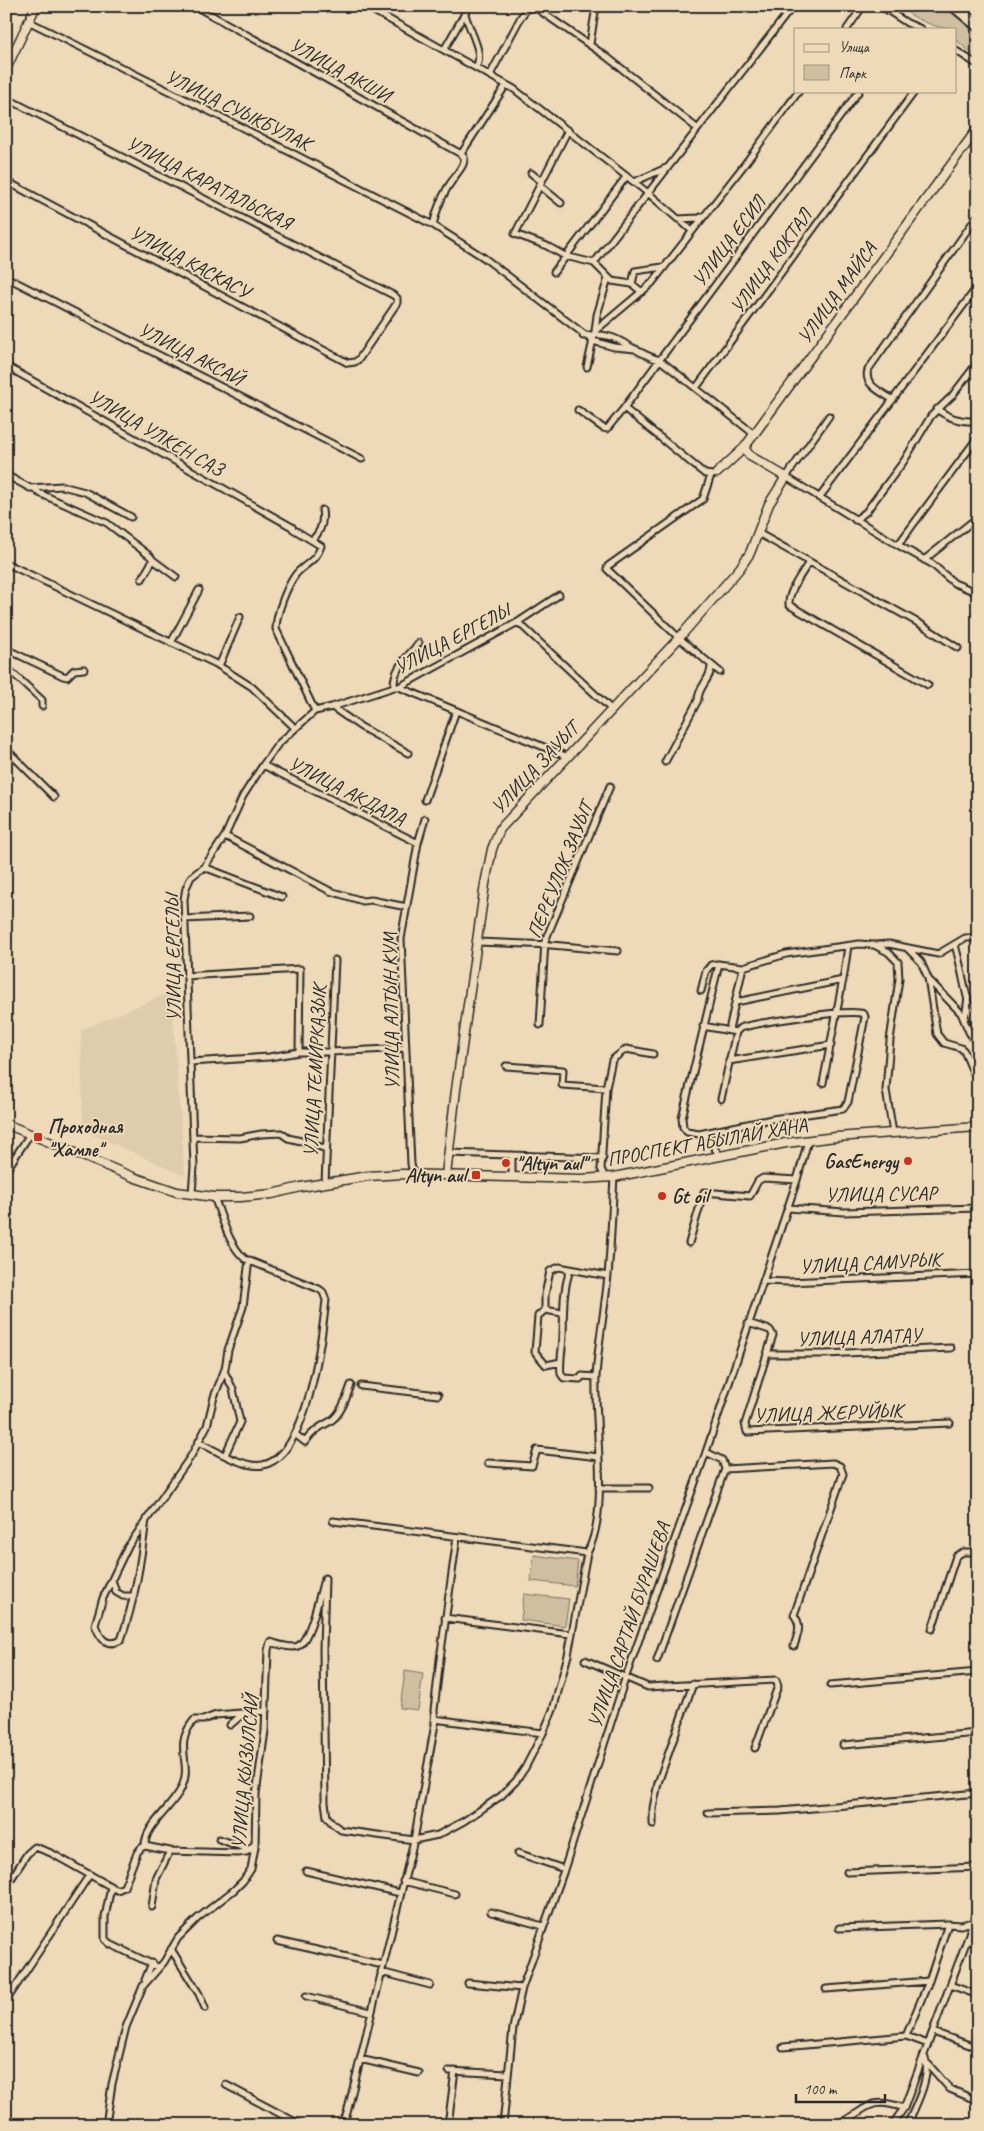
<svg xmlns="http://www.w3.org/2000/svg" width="984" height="2131" viewBox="0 0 984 2131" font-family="Caveat,sans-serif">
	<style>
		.built { fill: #dfccad }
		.green { fill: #cfbea0; stroke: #7d7466 }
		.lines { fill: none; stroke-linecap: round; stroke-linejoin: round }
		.street-casing { stroke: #2b2b2b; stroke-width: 9 }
		.secondary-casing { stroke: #2b2b2b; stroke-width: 11 }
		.highway-casing { stroke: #2b2b2b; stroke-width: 14 }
		.street { stroke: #eedab8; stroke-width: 5 }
		.secondary { stroke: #eedab8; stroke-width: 8 }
		.highway { stroke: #eedab8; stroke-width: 10 }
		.poi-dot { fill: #c8321e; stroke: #eedab8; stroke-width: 2 }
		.labels { text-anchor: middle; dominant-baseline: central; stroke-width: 4; stroke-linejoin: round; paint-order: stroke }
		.street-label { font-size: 20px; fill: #2b2b2b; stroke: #eedab8 }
		.poi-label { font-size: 20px; font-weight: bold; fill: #2b2b2b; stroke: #eedab8; text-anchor: start }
	</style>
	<rect width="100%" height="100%" fill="#eedab8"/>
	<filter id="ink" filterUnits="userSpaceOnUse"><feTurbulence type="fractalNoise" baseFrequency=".02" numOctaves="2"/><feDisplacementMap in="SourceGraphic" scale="10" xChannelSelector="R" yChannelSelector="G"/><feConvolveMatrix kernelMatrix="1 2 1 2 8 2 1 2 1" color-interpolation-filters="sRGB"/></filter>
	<g filter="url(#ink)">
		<!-- built -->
		<path class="built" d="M171,992l14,184 -102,-46 -2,-100z"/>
		<!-- green -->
		<path class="green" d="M897,6h51l30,27v26l-23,-20v-10c-21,0 -41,-11 -58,-23z
			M534,1555l44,6 -3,25 -44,-5z
			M524,1594l45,5 -4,27 -44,-6z
			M405,1671l18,3 -5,36 -18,-2z"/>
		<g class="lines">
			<defs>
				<path id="street" d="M195,6l266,148 3,3c1,9 -6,14 -10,21 -11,14 -17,30 -21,47
					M365,6l149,83 134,104 30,26 21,-1 7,-3
					M533,6l74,51 91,72
					M881,6l26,17 14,6
					M465,14c4,16 20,40 11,53
					M28,21l209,104 196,100 50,32 110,84 21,6 22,2
					M847,29l16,-23
					M590,44l6,-38
					M444,50l25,-44
					M955,50l23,15
					M490,75l31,-58 6,-8 5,-3
					M6,98l387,197 4,3v5l-38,56 -4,3 -7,1 -342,-182
					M568,130l-53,104 32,12 18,10 29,7 18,18 20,3 10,8
					M461,154l45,-69
					M531,173l10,8
					M634,182l32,-14
					M539,185l22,18
					M679,219l13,12
					M594,263l199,-257
					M554,272l72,-95
					M6,277l356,182
					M632,284l3,-13 28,-4
					M595,331l2,-16 11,-37
					M583,336c36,-7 47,17 77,24l94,74
					M6,366l286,161 1,2 28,17c-4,14 -16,18 -25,28 -9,12 -20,40 -20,55l39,82
					M587,367l8,-36 57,-48 89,-114 58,-78
					M966,378l12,-8
					M696,388l219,-297
					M893,400c-11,-8 -30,-15 -25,-30l110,-155
					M624,408l235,-317
					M937,409c12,10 25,13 41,12
					M578,410l25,18 4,1 17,-21 81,66 8,1
					M829,416l-43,61 112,68 80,-108
					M6,475l24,13 32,-2 23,6 46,25
					M711,475l-8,24 -95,67 -1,3 72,69 41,34
					M34,488l5,5 68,30 43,33 3,4 -11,19
					M819,498l159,-212
					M855,520l11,-8 8,-11 30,-40 27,-45 21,-20 26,-34
					M758,533l164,92 36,23
					M312,540c9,-8 12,-18 10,-30
					M898,545l34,19 22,19 24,10
					M153,560l23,17
					M924,560l54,-43
					M809,562c-7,12 -21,29 -20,43l139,80
					M6,563l210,101 36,23 43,41
					M518,622l94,88
					M171,643l28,-53
					M6,649l57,27 4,1 7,-7 10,-1
					M219,666l21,-49
					M6,667l36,33v6
					M394,687c-1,-19 14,-31 25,-44
					M399,687l169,70
					M332,707l29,20 47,26
					M6,749l48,48
					M665,762l33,-62c0,-14 14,-21 13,-35
					M263,765l155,78
					M425,800l31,-89
					M225,836l105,55 33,10 8,-1 36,7
					M204,867l78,30
					M184,919l66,-3
					M478,942l73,3 67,6
					M874,945l15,-1 49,10 27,-16h13
					M955,945c8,26 11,61 23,84
					M907,948l14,14 7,16 9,56 7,9 17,5 3,3 9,21 5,6
					M719,964l-37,154 1,9 4,5 12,2 73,-15 71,-10 5,-7 17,-85 -1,-3c-13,-6 -109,9 -124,14l-4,4 -15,67
					M186,976l114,-7 -1,83
					M928,979l33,34 8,19 9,14
					M701,991l5,-20 5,-6 6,-1 26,3 43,-13 73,-10 15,1 14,7 10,10 1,17 -9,61 -4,50 7,43
					M736,1002l107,-22
					M965,1018l3,-21
					M540,1025l5,-84 65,-155
					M703,1026l33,6
					M729,1030l14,-63
					M729,1061l102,-16
					M190,1062l79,-5 30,-5h32l75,-4
					M506,1066l57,4 -1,15 44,3
					M823,1083l21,-109 4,-28
					M699,1134l7,2 14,20
					M193,1137l47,1 21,-4 20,-1 7,5 22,5 16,6
					M449,1153l154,5
					M6,1171l24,-37
					M413,1174l-2,-10 -10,-225 17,-96 7,-24
					M512,1176v-21
					M605,1177l-4,-8 5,-81 6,-28 14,-11 27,5
					M325,1183l10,-223
					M192,1193l2,-26 -10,-268 2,-11 5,-11 13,-10 7,-10 14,-21 18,-40 20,-31 15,-21 37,-33 17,-4 62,-20h5l119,-65 41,-27
					M788,1208l56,4 134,-4
					M689,1243l15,-51 46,4 8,-15 5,-3 34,2
					M570,1269c-8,26 -6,41 -7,66 0,13 -4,27 -2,39l3,4 16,1 2,-3 14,1
					M763,1281l25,1 190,-8
					M545,1310l17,3
					M748,1323l22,7 3,5 -28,89 2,8 203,-9
					M767,1354h58l126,-6
					M561,1362l-15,3 -11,-13 3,-36 7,-6v-15l5,-24 9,-4 49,9
					M224,1371l9,18 7,33 -15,33
					M361,1386l77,9
					M295,1434l10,8c8,-11 13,-14 24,-20 12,-6 18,-26 22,-37
					M199,1442c15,8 47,27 64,23 45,-9 59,-128 63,-165l-3,-8 -4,-3 -74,-30c-17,-15 -23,-42 -31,-62
					M706,1452l16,8 3,9
					M488,1463l44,3 5,-16 62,7
					M599,1488h50
					M146,1519c-5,42 -11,81 -25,121 -15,8 -21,-2 -26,-15l8,-27 24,-50 64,-92 16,-30 7,-29 11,-28 3,-19 15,-43 6,-47
					M333,1521l254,32
					M325,1578l-2,71 2,153 2,15 6,7 8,6 73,10 24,-5 26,-14 37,-25 15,-15 9,-13 18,-35 10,-23 15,-55 19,-102c23,-41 7,-128 9,-176 2,-34 9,-68 12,-102 3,-32 4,-65 6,-98
					M112,1580l4,12 7,4h11
					M445,1618l125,16
					M932,1629l24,-73 7,-4h15
					M585,1660l63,27 128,-7 2,6 -23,62
					M657,1660l68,-191 108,-6 7,3 3,8 -49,141c8,10 4,19 0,31
					M830,1685l148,-13
					M434,1719l109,14
					M230,1725l14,-12
					M843,1745l135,-12
					M708,1813l72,-2 198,-18
					M653,1824v-16l5,-25 35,-99
					M219,1839l31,11
					M145,1846c-1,-20 29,-40 37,-59 11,-25 -10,-40 12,-67h9l13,-5 50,-4
					M518,1853l46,16
					M306,1871l94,22
					M847,1872l131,-5
					M403,1881l52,13
					M6,1887l21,-33 8,-7 16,6 66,37 7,-3 13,-34 4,-5 4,-2 25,5 68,2 8,-1 8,-7
					M111,1887l-6,30v22l5,5 48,23
					M152,1907l4,-28 14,-28
					M491,1912l52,14
					M839,1928l109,-4 13,1 11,-3
					M967,1940l11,4
					M277,1941l106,24
					M171,1949l28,45 6,14
					M381,1972l49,13
					M145,1980l7,-17
					M468,1983l54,5
					M950,1985l28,10
					M826,1989l103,-8
					M306,1996l65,16
					M6,2001l84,-127
					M933,2032l45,16
					M906,2036l23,-55 19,-57
					M783,2047l123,-11 22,8
					M360,2059l59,14
					M928,2064l22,25 28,12
					M449,2071l59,3
					M226,2085l75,40
					M106,2125l6,-41 14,-57 17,-41 21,-24 14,-24 20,-20 36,-28 9,-9 8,-12 4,-22 1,-53 9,-63 3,-81 2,-8c8,2 20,7 28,4 12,-6 21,-49 25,-63
					M342,2125l5,-12 67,-273 21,-116 -1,-14 6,-51 17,-122
					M448,2125l7,-54
					M503,2125l10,-97 9,-40 41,-115 62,-194 81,-227 91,-272 11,-39
					M832,2125c34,-8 30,-32 72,-17
					M892,2125l12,-17 63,-168 11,-35
					M907,2125c8,-17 26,-52 17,-69"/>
				<path id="secondary" d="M6,69l30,-63
					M717,473l27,-25 234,-320
					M6,1124l127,53 44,15 37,5h27l31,-3 29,-7 67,-11 35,-2 178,5 33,-2 172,-34 50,-6 142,-10
					M446,1175l10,-85 29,-206 7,-35 8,-20 179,-191 61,-70 10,-15 19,-49 17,-27 -36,-21 -6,-8"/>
				<path id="highway" d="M954,6l24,20
					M972,6l6,5"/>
			</defs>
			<!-- street casing -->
			<use href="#street" class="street-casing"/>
			<!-- secondary casing -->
			<use href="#secondary" class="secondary-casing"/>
			<!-- highway casing -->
			<use href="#highway" class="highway-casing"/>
			<!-- street -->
			<use href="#street" class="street"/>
			<!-- secondary -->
			<use href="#secondary" class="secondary"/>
			<!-- highway -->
			<use href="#highway" class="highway"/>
		</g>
	</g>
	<!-- markers -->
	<g class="poi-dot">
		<rect x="33" y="1132" width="10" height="10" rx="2.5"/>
		<circle cx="908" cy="1161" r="5"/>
		<circle cx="506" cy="1163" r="5"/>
		<rect x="471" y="1170" width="10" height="10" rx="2.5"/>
		<circle cx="662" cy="1196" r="5"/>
	</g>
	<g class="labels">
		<!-- street labels -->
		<g class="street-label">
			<text transform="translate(340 70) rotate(29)">УЛИЦА АКШИ</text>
			<text transform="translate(238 110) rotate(26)">УЛИЦА СУЫКБУЛАК</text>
			<text transform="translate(209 183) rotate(27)">УЛИЦА КАРАТАЛЬСКАЯ</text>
			<text transform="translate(729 241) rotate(-53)">УЛИЦА ЕСИЛ</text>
			<text transform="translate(771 261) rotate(-54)">УЛИЦА КОКТАЛ</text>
			<text transform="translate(190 262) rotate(28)">УЛИЦА КАСКАСУ</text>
			<text transform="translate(837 293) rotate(-54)">УЛИЦА МАЙСА</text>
			<text transform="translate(191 354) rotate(27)">УЛИЦА АКСАЙ</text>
			<text transform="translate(156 433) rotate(30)">УЛИЦА УЛКЕН САЗ</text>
			<text transform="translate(452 639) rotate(-28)">УЛИЦА ЕРГЕЛЫ</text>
			<text transform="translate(535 768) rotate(-47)">УЛИЦА ЗАУЫТ</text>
			<text transform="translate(347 791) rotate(27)">УЛИЦА АКДАЛА</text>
			<text transform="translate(560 870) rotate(-68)">ПЕРЕУЛОК ЗАУЫТ</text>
			<text transform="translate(173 958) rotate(-91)">УЛИЦА ЕРГЕЛЫ</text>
			<text transform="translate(391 1011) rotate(-91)">УЛИЦА АЛТЫН КУМ</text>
			<text transform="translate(315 1071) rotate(-87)">УЛИЦА ТЕМИРКАЗЫК</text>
			<text transform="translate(707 1142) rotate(-10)">ПРОСПЕКТ АБЫЛАЙ ХАНА</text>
			<text transform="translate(881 1194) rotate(-1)">УЛИЦА СУСАР</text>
			<text transform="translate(870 1263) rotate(-3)">УЛИЦА САМУРЫК</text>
			<text transform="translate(859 1337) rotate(-2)">УЛИЦА АЛАТАУ</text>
			<text transform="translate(828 1413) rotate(-2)">УЛИЦА ЖЕРУЙЫК</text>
			<text transform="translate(629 1625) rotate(-71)">УЛИЦА САРТАЙ БУРАШЕВА</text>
			<text transform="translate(245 1772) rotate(-85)">УЛИЦА КЫЗЫЛСАЙ</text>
		</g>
		<!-- poi labels -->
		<g class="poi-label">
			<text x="48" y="1126">Проходная<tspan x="48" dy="23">"Хамле"</tspan></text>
			<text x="898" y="1161" text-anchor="end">GasEnergy</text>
			<text x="516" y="1163">"Altyn aul"</text>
			<text x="466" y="1175" text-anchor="end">Altyn aul</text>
			<text x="672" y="1196">Gt oil</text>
		</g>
	</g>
	<!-- margin -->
	<rect width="984" height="2131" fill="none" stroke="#eedab8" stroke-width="25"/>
	<rect x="12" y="12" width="959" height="2106" fill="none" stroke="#2b2b2b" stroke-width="2" filter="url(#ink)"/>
	<!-- legend -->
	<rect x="794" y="28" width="162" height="65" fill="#eedab8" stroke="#a09480"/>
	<rect x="804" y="44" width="25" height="8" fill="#eedab8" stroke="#a09480"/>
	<text x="839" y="52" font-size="15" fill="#2b2b2b">Улица</text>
	<rect x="804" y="65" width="25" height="15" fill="#cfbea0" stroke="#a09480"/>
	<text x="839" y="78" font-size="15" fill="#2b2b2b">Парк</text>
	<!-- scale -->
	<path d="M796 2094v8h89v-8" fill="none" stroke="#2b2b2b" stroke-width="2.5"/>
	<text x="804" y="2094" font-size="15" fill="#2b2b2b" stroke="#eedab8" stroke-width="4" paint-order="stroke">100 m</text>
</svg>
